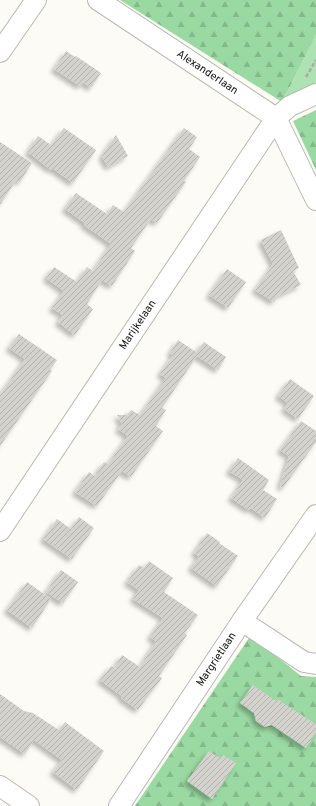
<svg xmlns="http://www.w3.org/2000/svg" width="316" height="806" viewBox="0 0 316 806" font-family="Overpass,sans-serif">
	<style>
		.grass { fill: #ade2b3 }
		.forest { fill: url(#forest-firs) }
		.building { fill: url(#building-hatch); filter: url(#shadow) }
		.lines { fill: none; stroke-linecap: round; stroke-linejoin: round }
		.minor-casing { stroke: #b9b8b3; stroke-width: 22 }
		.path { stroke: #abaaa6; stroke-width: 2.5; stroke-dasharray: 4 2; stroke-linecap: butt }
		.minor { stroke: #fff; stroke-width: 20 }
		.labels { text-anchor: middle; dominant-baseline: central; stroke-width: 3.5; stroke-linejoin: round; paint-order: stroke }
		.street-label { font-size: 11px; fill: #121210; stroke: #fcfbf5 }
	</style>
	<defs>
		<pattern id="forest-firs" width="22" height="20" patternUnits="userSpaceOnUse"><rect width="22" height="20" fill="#9ad9a1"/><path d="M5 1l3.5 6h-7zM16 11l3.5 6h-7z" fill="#84b98a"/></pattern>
		<pattern id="building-hatch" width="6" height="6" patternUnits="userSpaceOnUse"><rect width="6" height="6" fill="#d3d2cd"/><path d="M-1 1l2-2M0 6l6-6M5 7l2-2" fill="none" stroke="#b4b3af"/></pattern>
		<filter id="shadow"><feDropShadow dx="-3.5" dy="3.5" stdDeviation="2" flood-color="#0004"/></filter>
	</defs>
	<rect width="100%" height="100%" fill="#fcfbf5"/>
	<!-- grass -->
	<path class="grass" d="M316,35v49l-34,18z"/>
	<!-- forest -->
	<path class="forest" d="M120,0h196v35l-34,67z
		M316,110v60l-23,-49z
		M249,638l11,5 41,33 15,1v129h-181z"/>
	<!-- building -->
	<path class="building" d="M66,51l9,6 1,-1 25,17 -10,15 -8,-6 -3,4 -26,-17z
		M64,128l32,22 -23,33 -21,-15 -1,2 -23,-18 10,-16 13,9z
		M184,128l13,9 -8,12 11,8 -16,24 2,1 -29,41 -6,-4 -20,29 4,3 -23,35 -10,-6 -15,24 6,5 -18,26 -17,-13 5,-7 -11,-7 12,-17 -18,-13 8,-11 23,15 10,-15 6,4 18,-27 -27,-19 1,-2 -20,-14 11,-16 31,21 6,-9 11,7z
		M116,135l12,21 -20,11 -6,-11z
		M0,142l32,21 -12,19 -4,-2 -16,25z
		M281,230l18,38 -6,3 8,14 -23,11 -4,6 -19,-12 18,-26 -12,-24z
		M227,269l19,13 -18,26 -19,-13z
		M19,334l38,26 -7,10 2,1 -52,75v-51l25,-36 -16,-11z
		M178,340l18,12 8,-10 22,15 -8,13 -21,-14 -35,52 4,2 -10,16 7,5 -32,46 -9,-6 -25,35 -22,-14 14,-20 6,4 9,-14 4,2 20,-28 -10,-7 4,-5 -5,-9h10l4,-5 9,5 26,-37 -6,-4 13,-19 -3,-2z
		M290,379l24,17 -16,23 -14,-10 4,-6 -10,-7z
		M301,421l15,10v11l-33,46 -3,-2 9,-30 -9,-6z
		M238,458l31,22 -6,10 14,9 -12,19 -14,-10 -2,2 -18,-12 12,-18 -14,-9z
		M79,517l15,11 -22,31 -29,-20 14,-20 14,10z
		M207,533l13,9 -1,1 19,13 -21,30 -26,-18 8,-12 -5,-3z
		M149,561l24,17 -9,14 34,23 -13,18 2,2 -28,41 3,2 -24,32 -17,-12 1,-2 -22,-16 11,-14 3,2 8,-13 18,12 16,-26 -6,-4 13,-19 -30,-19 6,-9 -12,-8 12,-17 5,3z
		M61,570l17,12 -15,21 -17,-11z
		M27,582l24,17 -19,29 -25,-18z
		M253,685l23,16 1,-2 39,25v8l-10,16 -34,-23 -7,2 -9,-6 -2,-8 -14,-10z
		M0,694l24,17 9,2 26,17 6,-8 39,29 -27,39 -24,-18 9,-12 -28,-20 -9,14 -25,-17z
		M209,751l11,7 3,-3 13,8 -24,36 -25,-18z"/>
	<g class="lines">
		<defs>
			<g id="minor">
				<path id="s1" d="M98,0l178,118 14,-12 26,-12"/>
				<path d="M0,52l36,-52"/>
				<path d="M276,118l40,82"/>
				<path id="s2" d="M0,531l276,-413"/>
				<path d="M242,621l62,41 12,2"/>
				<path d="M0,786l29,20"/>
				<path id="s3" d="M119,806l123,-185 74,-106"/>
			</g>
		</defs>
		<!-- minor casing -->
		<use href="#minor" class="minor-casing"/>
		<!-- path -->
		<path class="path" d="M306,77l10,-17"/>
		<!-- minor -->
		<use href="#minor" class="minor"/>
	</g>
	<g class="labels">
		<!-- street labels -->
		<g class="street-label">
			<text stroke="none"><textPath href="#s1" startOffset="131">Alexanderlaan</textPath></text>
			<text stroke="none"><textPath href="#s2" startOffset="248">Marijkelaan</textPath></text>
			<text stroke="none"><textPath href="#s3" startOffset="176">Margrietlaan</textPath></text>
		</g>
	</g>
</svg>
